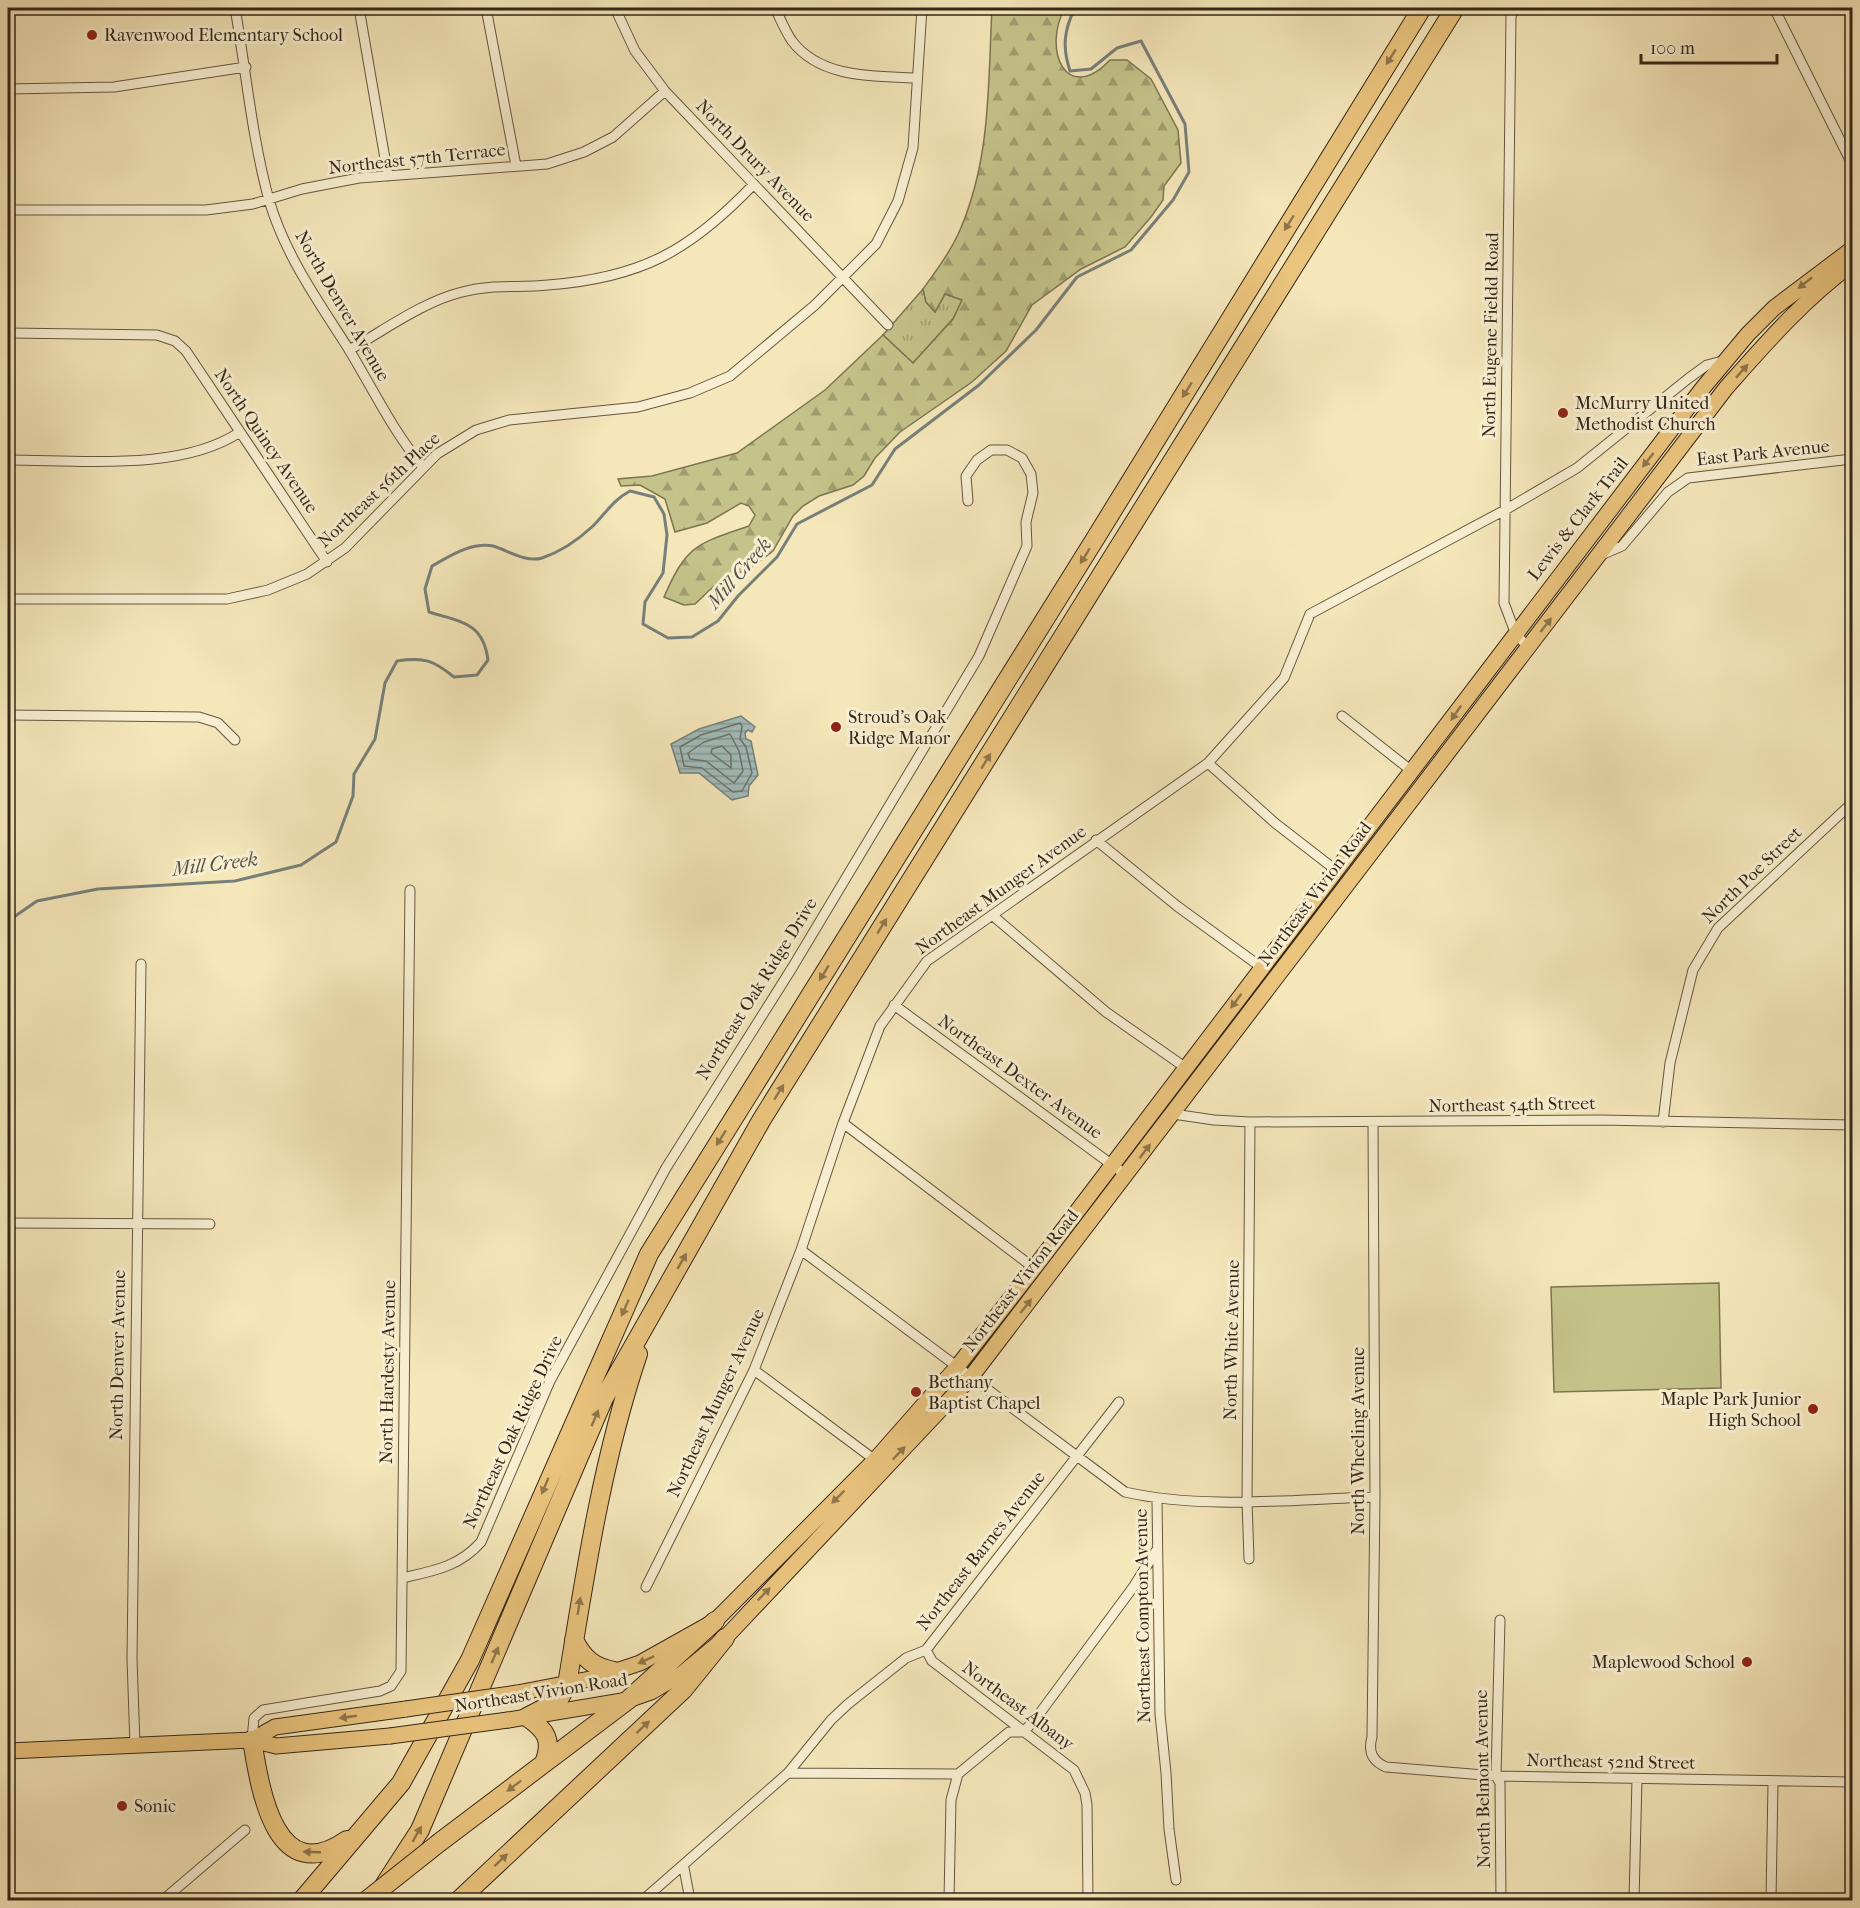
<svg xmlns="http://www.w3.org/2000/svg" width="1860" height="1908" viewBox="0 0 1860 1908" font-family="'IM FELL French Canon',serif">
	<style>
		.grass { fill: url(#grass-tufts); stroke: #7c7551; stroke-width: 1.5 }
		.forest { fill: url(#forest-firs); stroke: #7c7551; stroke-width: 1.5 }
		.pitch { fill: #c4c38a; stroke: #7c7551; stroke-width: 1.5 }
		.water { fill: url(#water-rules); stroke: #76807a; stroke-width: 1.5 }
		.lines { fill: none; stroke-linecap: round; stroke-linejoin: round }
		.shore { stroke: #6c726a; stroke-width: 1.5 }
		.stream { stroke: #76807a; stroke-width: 3 }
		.street-casing { stroke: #655740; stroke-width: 11 }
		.primary-casing { stroke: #352718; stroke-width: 17 }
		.highway-casing { stroke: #352718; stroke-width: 20 }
		.street { stroke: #f8efd2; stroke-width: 9 }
		.primary { stroke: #eac47d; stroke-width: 15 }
		.highway { stroke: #eac47d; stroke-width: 18 }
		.primary-bridge-casing { stroke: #352718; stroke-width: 17; stroke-linecap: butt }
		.highway-bridge-casing { stroke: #352718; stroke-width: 20; stroke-linecap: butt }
		.primary-bridge { stroke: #eac47d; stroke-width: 15 }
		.highway-bridge { stroke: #eac47d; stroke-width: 18 }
		.oneway { fill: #90764a }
		.poi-dot { fill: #8f2418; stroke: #f8efd2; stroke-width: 2 }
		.labels { text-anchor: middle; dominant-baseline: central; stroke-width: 6; stroke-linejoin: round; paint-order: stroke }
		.poi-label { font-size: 18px; fill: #352718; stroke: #f8efd2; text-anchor: start }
		.street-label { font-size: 18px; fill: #352718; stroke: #f8efd2 }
		.water-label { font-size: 20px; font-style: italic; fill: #565449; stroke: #f8efd2 }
	</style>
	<defs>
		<pattern id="grass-tufts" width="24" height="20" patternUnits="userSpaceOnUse" patternTransform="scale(1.5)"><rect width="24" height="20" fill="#c4c38a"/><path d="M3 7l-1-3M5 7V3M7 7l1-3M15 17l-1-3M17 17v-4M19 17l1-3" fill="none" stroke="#a09e70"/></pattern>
		<pattern id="forest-firs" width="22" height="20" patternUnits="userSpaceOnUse" patternTransform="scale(1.5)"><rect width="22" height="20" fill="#c4c38a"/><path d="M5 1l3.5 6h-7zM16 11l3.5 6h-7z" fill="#a09e70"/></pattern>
		<pattern id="water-rules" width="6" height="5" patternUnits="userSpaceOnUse" patternTransform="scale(1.5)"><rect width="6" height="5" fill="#a2bcbc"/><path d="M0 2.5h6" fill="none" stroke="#859998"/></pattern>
	</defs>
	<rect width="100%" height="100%" fill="#f5e7ba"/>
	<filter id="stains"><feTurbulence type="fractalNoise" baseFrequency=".00333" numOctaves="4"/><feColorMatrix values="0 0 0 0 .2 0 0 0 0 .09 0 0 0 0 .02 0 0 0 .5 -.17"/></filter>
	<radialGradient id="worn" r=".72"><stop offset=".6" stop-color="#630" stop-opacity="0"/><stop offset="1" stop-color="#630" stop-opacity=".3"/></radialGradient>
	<!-- grass -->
	<path class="grass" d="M923,289l3,13 9,10 10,-18 18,6 -10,19 -40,44 -30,-28z"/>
	<!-- forest -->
	<path class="forest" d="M992,8h73c-23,41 1,98 45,52h17l24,19 27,51 3,33 -17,23 -1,14 -12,17 -26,30 -44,22 -49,36 -26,46 -34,31 -72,50 -25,26 -11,18 -11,9 -34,11 -16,10 -10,10 -20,35 -17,13 -42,22 -19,18 -11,1 -20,-8c23,-53 33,-53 85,-71l6,-11 -6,-9 -8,-3 -34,20 -32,9 -10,-33 -25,-14 -19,1 -3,-7 34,-3 85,-23 88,-63 58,-55 30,28 40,-44 9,-19 -17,-6 -10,18 -9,-10 -3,-13c13,-18 28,-38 37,-59 31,-72 28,-145 32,-222z"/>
	<!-- pitch -->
	<path class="pitch" d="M1719,1283l2,105 -167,4 -3,-105z"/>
	<!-- water -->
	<path class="water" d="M741,716l14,11 -3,5 -4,-2 -3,3 1,6 5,2 7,34 -9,11 -1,10 -16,4 -33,-27h-19l-9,-29 28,-15z"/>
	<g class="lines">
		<!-- shore -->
		<path class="shore" d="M740,723l2,3 -2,13 6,8 6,26 -10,18 -9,1 -31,-24 -18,-2 -4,-19 21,-12z
			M730,734l9,17 4,20 -9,12 -28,-22 -16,-2 -2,-6 16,-11z
			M722,746l9,9v13l-20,-15 1,-4z"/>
		<!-- stream -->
		<path class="stream" d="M8,921l29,-20 61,-12 137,-8 66,-16 35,-23 17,-46 1,-22 21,-35 10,-56 12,-22c27,-4 36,-1 57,16l23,-2 11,-15c-5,-38 -27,-38 -59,-48l-4,-23 7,-23c18,-10 39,-24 61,-20 14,4 33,17 49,12 18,-6 37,-19 51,-32 13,-13 20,-26 37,-35l24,6 10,17 3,21 -4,38 -18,29 -2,22 25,14 24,-1 26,-16 20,-25 39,-39 20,-33 75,-39 23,-36 84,-64 57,-55 41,-53 54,-27 42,-50 16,-28 -4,-48 -44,-83 -24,7 -26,21 -21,2c-8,-24 -6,-41 5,-63"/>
		<defs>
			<path id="street" d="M235,8c11,63 17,130 34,192 16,55 49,101 79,148 25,41 44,82 75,119
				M359,8l29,168
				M486,8l30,158
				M615,8l20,43 30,40 223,234
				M775,8c5,10 10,23 17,33 29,38 83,35 125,37
				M1517,8l-6,7 -7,588 11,29 13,16
				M1774,8l78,156
				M8,89l106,-2 132,-20
				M8,210h198l47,-6 49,-15 57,-11 188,-14 37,-12 29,-15 52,-46
				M8,333l149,2 18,6 11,10 141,211
				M349,350c36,-20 73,-48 113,-58 29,-8 57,-4 86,-7 93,-7 142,-34 206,-101
				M8,460c71,0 172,12 232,-28
				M1601,555l21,-9 46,-54 20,-14 164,-19
				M8,599h219l41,-9 39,-16 38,-26 92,-94 39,-24 33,-10 129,-13 52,-14 40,-17 85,-71 61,-61 22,-43 15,-53 9,-140
				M8,715l191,2 19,6 17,17
				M1342,716l71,56
				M1208,763l67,60 62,48
				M1096,840l81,66 84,61
				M992,915l114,97 80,56
				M894,1005l232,170
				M1173,1114l41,6 36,2 351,-2 251,5
				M1373,1122l2,375 -3,240c-4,14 0,24 14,30l110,9 356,6
				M1663,1122l7,-59 23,-93 25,-42 134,-125
				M843,1123l191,145
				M8,1223l202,1
				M801,1250l324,242c80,18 168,7 250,5
				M754,1370l121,90
				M1157,1500l3,214 6,59 3,56 7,51
				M1249,1559l-2,-58 3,-379
				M402,1578c31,-7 57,-11 79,-36l69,-161 116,-213 126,-200 187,-312 48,-110 -1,-24 7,-29 -2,-19 -9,-16 -15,-8h-16l-14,10 -11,16 2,25
				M646,1587l108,-217 47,-120 42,-127 37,-97 47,-65 281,-198 76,-85 26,-64 195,-104 72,-42 112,-90 18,-13 19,-5
				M1500,1620l-4,156 4,7 1,117
				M926,1650l6,11 142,109 11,23 2,12 1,95
				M252,1740l2,-22 9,-8 117,-19 11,-5 10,-15 9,-781
				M135,1745l-3,-86 9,-695
				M788,1773l170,1
				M958,1774l51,-42h14l11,-11 100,-135 22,-35
				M684,1868l6,32
				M163,1900l82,-70
				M643,1900l145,-127 43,-53 17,-16 58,-46 20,-8 193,-248
				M949,1900l2,-100 7,-26
				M1634,1900l3,-121
				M1771,1900l2,-117"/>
			<path id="primary" d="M517,1693l78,-15 45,-15 75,-42 160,-161 82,-93 77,-99 668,-879 46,-55 26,-26 78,-59
				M508,1720l120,-20 23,-8 32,-19 42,-35 246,-261 755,-989c39,-44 78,-89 126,-124
				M252,1740l23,-13 131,-18
				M8,1751l244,-11 24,6 114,-10"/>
			<path id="highway" d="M574,1640c10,19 19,27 40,31
				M252,1740c8,49 23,150 95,100
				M544,1763c9,-23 2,-33 -17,-46l31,-16 9,-16c18,-111 35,-224 71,-331
				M440,1842l188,-142 87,-79
				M385,1884l35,-54 184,-432 158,-279 693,-1111
				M302,1900l99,-117 69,-123 179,-406 446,-715 327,-531
				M459,1900l224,-210 42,-52"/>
		</defs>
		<!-- street casing -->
		<use href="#street" class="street-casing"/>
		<!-- primary casing -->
		<use href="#primary" class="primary-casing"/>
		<!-- highway casing -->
		<use href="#highway" class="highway-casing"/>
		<!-- street -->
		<use href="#street" class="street"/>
		<!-- primary -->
		<use href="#primary" class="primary"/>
		<!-- highway -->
		<use href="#highway" class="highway"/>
		<defs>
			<path id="primary-bridge" d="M406,1709l111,-16
				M390,1736l118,-16"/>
			<path id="highway-bridge" d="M367,1900l73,-58"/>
		</defs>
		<!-- primary-bridge casing -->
		<use href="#primary-bridge" class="primary-bridge-casing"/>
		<!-- highway-bridge casing -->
		<use href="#highway-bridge" class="highway-bridge-casing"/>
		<!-- primary-bridge -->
		<use href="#primary-bridge" class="primary-bridge"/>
		<!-- highway-bridge -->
		<use href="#highway-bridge" class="highway-bridge"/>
	</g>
	<!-- one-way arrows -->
	<defs><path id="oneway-solid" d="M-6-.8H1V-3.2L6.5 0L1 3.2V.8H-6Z" transform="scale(1.5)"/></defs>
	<g class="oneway">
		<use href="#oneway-solid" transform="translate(1391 57) rotate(122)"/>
		<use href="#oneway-solid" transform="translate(1289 223) rotate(122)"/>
		<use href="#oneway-solid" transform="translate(1805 283) rotate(142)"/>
		<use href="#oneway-solid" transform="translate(1742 371) rotate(-48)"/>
		<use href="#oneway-solid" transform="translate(1187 390) rotate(122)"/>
		<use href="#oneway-solid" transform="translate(1648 460) rotate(128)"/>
		<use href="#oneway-solid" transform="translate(1085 556) rotate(122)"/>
		<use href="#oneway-solid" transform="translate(1546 625) rotate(-52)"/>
		<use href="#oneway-solid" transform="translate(1456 713) rotate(125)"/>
		<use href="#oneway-solid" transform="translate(986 761) rotate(-58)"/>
		<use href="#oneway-solid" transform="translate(882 926) rotate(-58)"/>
		<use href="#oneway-solid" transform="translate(824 973) rotate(122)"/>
		<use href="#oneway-solid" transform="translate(1236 1001) rotate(127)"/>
		<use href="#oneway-solid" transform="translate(779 1092) rotate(-58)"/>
		<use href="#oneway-solid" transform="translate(721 1138) rotate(122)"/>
		<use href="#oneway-solid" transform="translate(1145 1151) rotate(-53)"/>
		<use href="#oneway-solid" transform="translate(682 1261) rotate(-60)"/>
		<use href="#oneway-solid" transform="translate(1026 1306) rotate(-52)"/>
		<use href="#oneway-solid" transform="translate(625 1308) rotate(114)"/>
		<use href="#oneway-solid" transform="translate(595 1418) rotate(-67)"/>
		<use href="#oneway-solid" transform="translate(899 1453) rotate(-46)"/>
		<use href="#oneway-solid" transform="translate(545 1486) rotate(113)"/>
		<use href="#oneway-solid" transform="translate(838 1497) rotate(135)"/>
		<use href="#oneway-solid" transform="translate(764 1594) rotate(-46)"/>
		<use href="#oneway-solid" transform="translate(579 1606) rotate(-81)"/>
		<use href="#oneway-solid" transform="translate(495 1655) rotate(-67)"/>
		<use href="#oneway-solid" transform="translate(646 1660) rotate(155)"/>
		<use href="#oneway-solid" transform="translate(348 1717) rotate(172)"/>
		<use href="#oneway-solid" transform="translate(643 1727) rotate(-43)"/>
		<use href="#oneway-solid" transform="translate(514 1786) rotate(143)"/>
		<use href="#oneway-solid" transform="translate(417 1834) rotate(-60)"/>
		<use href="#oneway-solid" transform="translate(312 1852) rotate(-178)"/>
		<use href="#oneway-solid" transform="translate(501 1860) rotate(-43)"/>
	</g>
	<!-- markers -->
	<g class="poi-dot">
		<circle cx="92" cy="35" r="6"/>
		<circle cx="1563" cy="413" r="6"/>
		<circle cx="836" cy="727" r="6"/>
		<circle cx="916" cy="1392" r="6"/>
		<circle cx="1813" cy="1409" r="6"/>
		<circle cx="1747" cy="1662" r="6"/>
		<circle cx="122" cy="1806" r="6"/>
	</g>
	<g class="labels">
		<!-- poi labels -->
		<g class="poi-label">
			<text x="104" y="35">Ravenwood Elementary School</text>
			<text x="1575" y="403">McMurry United<tspan x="1575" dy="21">Methodist Church</tspan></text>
			<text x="848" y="717">Stroud's Oak<tspan x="848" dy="21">Ridge Manor</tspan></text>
			<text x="928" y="1382">Bethany<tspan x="928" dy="21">Baptist Chapel</tspan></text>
			<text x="1801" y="1399" text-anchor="end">Maple Park Junior<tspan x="1801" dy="21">High School</tspan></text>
			<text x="1735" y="1662" text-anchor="end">Maplewood School</text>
			<text x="134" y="1806">Sonic</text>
		</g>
		<!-- street labels -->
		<g class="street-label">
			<text transform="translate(417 159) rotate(-6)">Northeast 57th Terrace</text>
			<text transform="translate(755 161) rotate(46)">North Drury Avenue</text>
			<text transform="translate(342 306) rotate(60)">North Denver Avenue</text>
			<text transform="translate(1491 335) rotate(-89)">North Eugene Fieldd Road</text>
			<text transform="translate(266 441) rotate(56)">North Quincy Avenue</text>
			<text transform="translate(1763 453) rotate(-6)">East Park Avenue</text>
			<text transform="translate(379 490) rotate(-43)">Northeast 56th Place</text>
			<text transform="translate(1578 519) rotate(-52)">Lewis &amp; Clark Trail</text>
			<text transform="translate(1752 875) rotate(-44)">North Poe Street</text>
			<text transform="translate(1001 890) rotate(-36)">Northeast Munger Avenue</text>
			<text transform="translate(1315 894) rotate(-53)">Northeast Vivion Road</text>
			<text transform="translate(757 989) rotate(-58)">Northeast Oak Ridge Drive</text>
			<text transform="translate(1020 1077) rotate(36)">Northeast Dexter Avenue</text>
			<text transform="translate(1512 1105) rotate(-1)">Northeast 54th Street</text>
			<text transform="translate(1021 1281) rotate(-52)">Northeast Vivion Road</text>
			<text transform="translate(1232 1340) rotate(-89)">North White Avenue</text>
			<text transform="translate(118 1355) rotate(-89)">North Denver Avenue</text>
			<text transform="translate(388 1372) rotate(-89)">North Hardesty Avenue</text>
			<text transform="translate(716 1403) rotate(-65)">Northeast Munger Avenue</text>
			<text transform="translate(513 1432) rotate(-65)">Northeast Oak Ridge Drive</text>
			<text transform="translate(1358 1441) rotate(-90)">North Wheeling Avenue</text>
			<text transform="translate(981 1551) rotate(-52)">Northeast Barnes Avenue</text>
			<text transform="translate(1143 1616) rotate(-91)">Northeast Compton Avenue</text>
			<text transform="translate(541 1693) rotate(-9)">Northeast Vivion Road</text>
			<text transform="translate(1018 1706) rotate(37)">Northeast Albany</text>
			<text transform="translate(1611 1762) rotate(1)">Northeast 52nd Street</text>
			<text transform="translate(1483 1779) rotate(-91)">North Belmont Avenue</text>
		</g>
		<!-- water labels -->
		<g class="water-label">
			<text transform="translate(739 573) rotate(-49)">Mill Creek</text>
			<text transform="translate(215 864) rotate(-7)">Mill Creek</text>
		</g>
	</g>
	<!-- margin -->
	<rect width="1860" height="1908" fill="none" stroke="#f5e7ba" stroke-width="30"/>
	<rect x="9" y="9" width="1842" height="1890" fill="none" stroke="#352718" stroke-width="3"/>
	<rect x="15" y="15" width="1830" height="1878" fill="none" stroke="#352718" stroke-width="1.5"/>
	<!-- scale -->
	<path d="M1641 54v9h136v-9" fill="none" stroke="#352718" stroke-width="3"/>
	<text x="1650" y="54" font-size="18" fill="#352718" stroke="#f8efd2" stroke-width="4.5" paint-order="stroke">100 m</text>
	<rect width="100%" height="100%" filter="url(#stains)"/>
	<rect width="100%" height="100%" fill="url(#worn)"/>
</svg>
